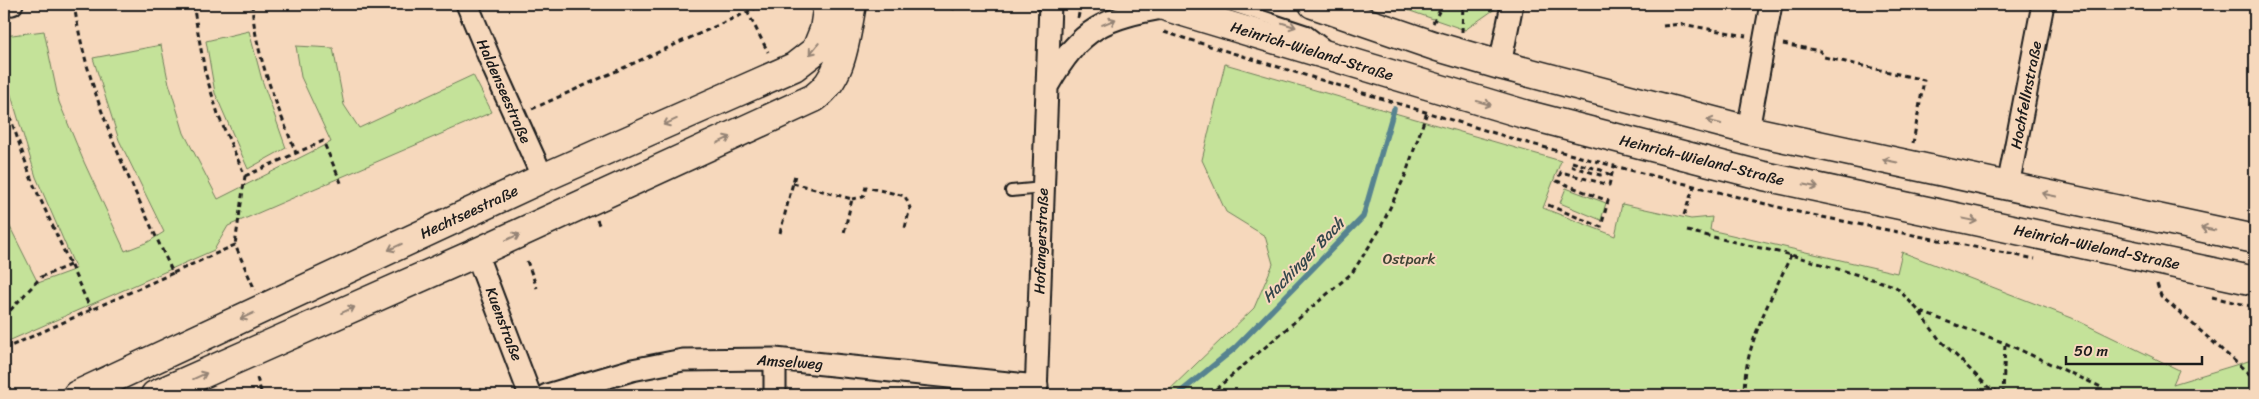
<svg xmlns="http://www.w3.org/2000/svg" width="2259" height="399" viewBox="0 0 2259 399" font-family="Sriracha,sans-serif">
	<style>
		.green { fill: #c4e299; stroke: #707f5a }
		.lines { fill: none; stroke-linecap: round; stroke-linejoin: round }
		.stream { stroke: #578390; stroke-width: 5.5 }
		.lane-casing { stroke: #1c1c1c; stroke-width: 14 }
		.street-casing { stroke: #1c1c1c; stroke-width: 25 }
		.secondary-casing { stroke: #1c1c1c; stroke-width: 31 }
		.path { stroke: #1c1c1c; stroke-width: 3; stroke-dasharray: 5 4; stroke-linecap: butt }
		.lane { stroke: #f6d8bc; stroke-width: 10 }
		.street { stroke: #f6d8bc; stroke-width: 21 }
		.secondary { stroke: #f6d8bc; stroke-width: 28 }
		.oneway { stroke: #948374 }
		.labels { text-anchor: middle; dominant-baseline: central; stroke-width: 4; stroke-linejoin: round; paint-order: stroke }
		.street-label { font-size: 15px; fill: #1c1c1c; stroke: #f6d8bc }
		.park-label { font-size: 15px; fill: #3e4435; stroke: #f6d8bc }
		.water-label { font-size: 16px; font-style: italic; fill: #34474c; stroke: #f6d8bc }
	</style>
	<rect width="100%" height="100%" fill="#f6d8bc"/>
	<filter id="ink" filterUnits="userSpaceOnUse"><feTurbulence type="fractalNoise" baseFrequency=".02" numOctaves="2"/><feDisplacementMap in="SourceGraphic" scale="10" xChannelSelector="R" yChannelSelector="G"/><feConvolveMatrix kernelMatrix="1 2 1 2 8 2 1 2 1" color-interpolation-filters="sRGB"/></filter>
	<g filter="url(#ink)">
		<!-- green -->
		<path class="green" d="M1390,4h112l-37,26z
			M44,31l15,71 25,60 41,89 23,-9 16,-10 -45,-92 -26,-82 68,-13 7,35 16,53 34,66 113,-57 -30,-65 -5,-31 37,2 11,57 15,23 114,-53 19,37 -264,114 -14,24 -210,93v-128l34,68 38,-14 -40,-92 -32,-105v-36z
			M249,31l13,49 24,68 -38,21 -33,-76 -9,-52z
			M1225,64l336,97 -18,47 72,28 7,-32 69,15 21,-2 -2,13 187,43 5,-21 170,66 107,52 -6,14 82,-25v36h-1091l90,-87 19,-44 -8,-28 -39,-24 -24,-52z
			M1566,188l40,15 -5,17 -41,-17z"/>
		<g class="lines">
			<!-- stream -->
			<path class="stream" d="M1411,7l1,-3
				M1177,395l58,-47 128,-131 31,-108"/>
			<defs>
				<path id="lane" d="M1226,4l81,27 17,13
					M1011,191l32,-3"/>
				<path id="street" d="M467,4l27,65 49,109
					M4,5l8,-1
					M1500,65l12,-61
					M1048,85c33,-58 56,-67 120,-78
					M1748,130l23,-126
					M2008,186l35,-182
					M476,253l54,142
					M547,395l85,-25 51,-10 92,-1 262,27
					M775,395v-36
					M1036,395l14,-391"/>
				<path id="secondary" d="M1157,4l367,110 240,62 491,105
					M1313,4l125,43 62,18 248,65 507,109
					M77,395l466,-217 251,-111 22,-17 8,-20 4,-26
					M155,395l321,-142 338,-155c30,-22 31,-60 38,-94"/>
			</defs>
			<!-- lane casing -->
			<use href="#lane" class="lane-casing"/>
			<!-- street casing -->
			<use href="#street" class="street-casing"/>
			<!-- secondary casing -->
			<use href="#secondary" class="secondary-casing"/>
			<!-- path -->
			<path class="path" d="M74,4c14,96 58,181 99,269l62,-28 20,45
				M193,4l12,68 14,45 26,59 -10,69
				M252,4c3,52 25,101 44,149
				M977,4l15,4
				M1084,4l10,3
				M953,10l1,-6
				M747,11l21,41
				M1078,18l3,-14
				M1433,23l10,-19
				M1663,26l19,-2 64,12
				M1164,32l353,108 97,26 188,47 233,46
				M1462,32l1,-28
				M1783,44l37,7 4,6 100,23 -11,63
				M4,99l28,82 59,129
				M532,109l222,-100 3,-5
				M1572,162l29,8 11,6
				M1571,166l29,9 5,-1
				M245,176l78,-35 19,44
				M793,183l59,16 -8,34
				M852,199l11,-2 3,-10 39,9 5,12 -5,20
				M1548,205l53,22 7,-26 -51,-20 4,-9 48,13 5,-19
				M1684,215l10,-29
				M597,220l3,7
				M1687,231l104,24 104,31 24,25 20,28 49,48 17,8
				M780,233l15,-58
				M527,261l10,27
				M2157,284l4,12 94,83
				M2212,297l43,10
				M1921,312l84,31 96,44 -5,8
				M4,317l37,-40 29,-12
				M4,349l169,-76
				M257,378l5,17
				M1209,395l143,-122 27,-42 26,-55 22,-64
				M1744,395c0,-51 27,-95 47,-140
				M2003,395l2,-52"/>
			<!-- lane -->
			<use href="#lane" class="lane"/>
			<!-- street -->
			<use href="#street" class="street"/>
			<!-- secondary -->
			<use href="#secondary" class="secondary"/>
		</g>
		<!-- one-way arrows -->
		<defs><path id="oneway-shaft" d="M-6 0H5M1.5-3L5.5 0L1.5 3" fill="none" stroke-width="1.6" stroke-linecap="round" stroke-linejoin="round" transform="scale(1.25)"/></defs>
		<g class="oneway">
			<use href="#oneway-shaft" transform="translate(1109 22) rotate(-23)"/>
			<use href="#oneway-shaft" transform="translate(1289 25) rotate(18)"/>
			<use href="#oneway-shaft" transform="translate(814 49) rotate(129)"/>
			<use href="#oneway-shaft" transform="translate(1484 103) rotate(16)"/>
			<use href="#oneway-shaft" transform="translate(670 122) rotate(156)"/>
			<use href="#oneway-shaft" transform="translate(1714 122) rotate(-165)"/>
			<use href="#oneway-shaft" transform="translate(724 140) rotate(-25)"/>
			<use href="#oneway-shaft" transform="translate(1890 161) rotate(-168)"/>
			<use href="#oneway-shaft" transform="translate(1811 186) rotate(12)"/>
			<use href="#oneway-shaft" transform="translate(2049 195) rotate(-168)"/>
			<use href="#oneway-shaft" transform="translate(1970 220) rotate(12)"/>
			<use href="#oneway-shaft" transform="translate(2208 229) rotate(-168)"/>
			<use href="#oneway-shaft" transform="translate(513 237) rotate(-24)"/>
			<use href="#oneway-shaft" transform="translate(395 247) rotate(155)"/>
			<use href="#oneway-shaft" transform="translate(348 310) rotate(-24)"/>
			<use href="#oneway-shaft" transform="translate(247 316) rotate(155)"/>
			<use href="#oneway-shaft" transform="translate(200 376) rotate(-24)"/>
		</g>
	</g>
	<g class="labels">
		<!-- street labels -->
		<g class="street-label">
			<text transform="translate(1312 51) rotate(17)">Heinrich-Wieland-Straße</text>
			<text transform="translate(504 91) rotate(66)">Haldenseestraße</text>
			<text transform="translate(2026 95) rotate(-79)">Hochfellnstraße</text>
			<text transform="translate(1702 160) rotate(14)">Heinrich-Wieland-Straße</text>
			<text transform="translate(469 212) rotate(-25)">Hechtseestraße</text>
			<text transform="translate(1041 241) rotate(-88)">Hofangerstraße</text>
			<text transform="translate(2097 247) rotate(12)">Heinrich-Wieland-Straße</text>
			<text transform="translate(504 324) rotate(69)">Kuenstraße</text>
			<text transform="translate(790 362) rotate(4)">Amselweg</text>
		</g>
		<!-- park labels -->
		<g class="park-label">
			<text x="1409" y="259">Ostpark</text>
		</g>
		<!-- water labels -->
		<g class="water-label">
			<text transform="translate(1303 260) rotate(-46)">Hachinger Bach</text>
		</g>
	</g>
	<!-- margin -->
	<rect width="2259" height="399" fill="none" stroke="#f6d8bc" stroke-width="20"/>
	<rect x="10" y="10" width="2239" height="379" fill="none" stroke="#1c1c1c" stroke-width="2" filter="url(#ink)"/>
	<!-- scale -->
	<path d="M2066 356v8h136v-8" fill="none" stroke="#1c1c1c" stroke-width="2.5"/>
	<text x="2074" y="356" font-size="15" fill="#1c1c1c" stroke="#f6d8bc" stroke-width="4" paint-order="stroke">50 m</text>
</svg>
